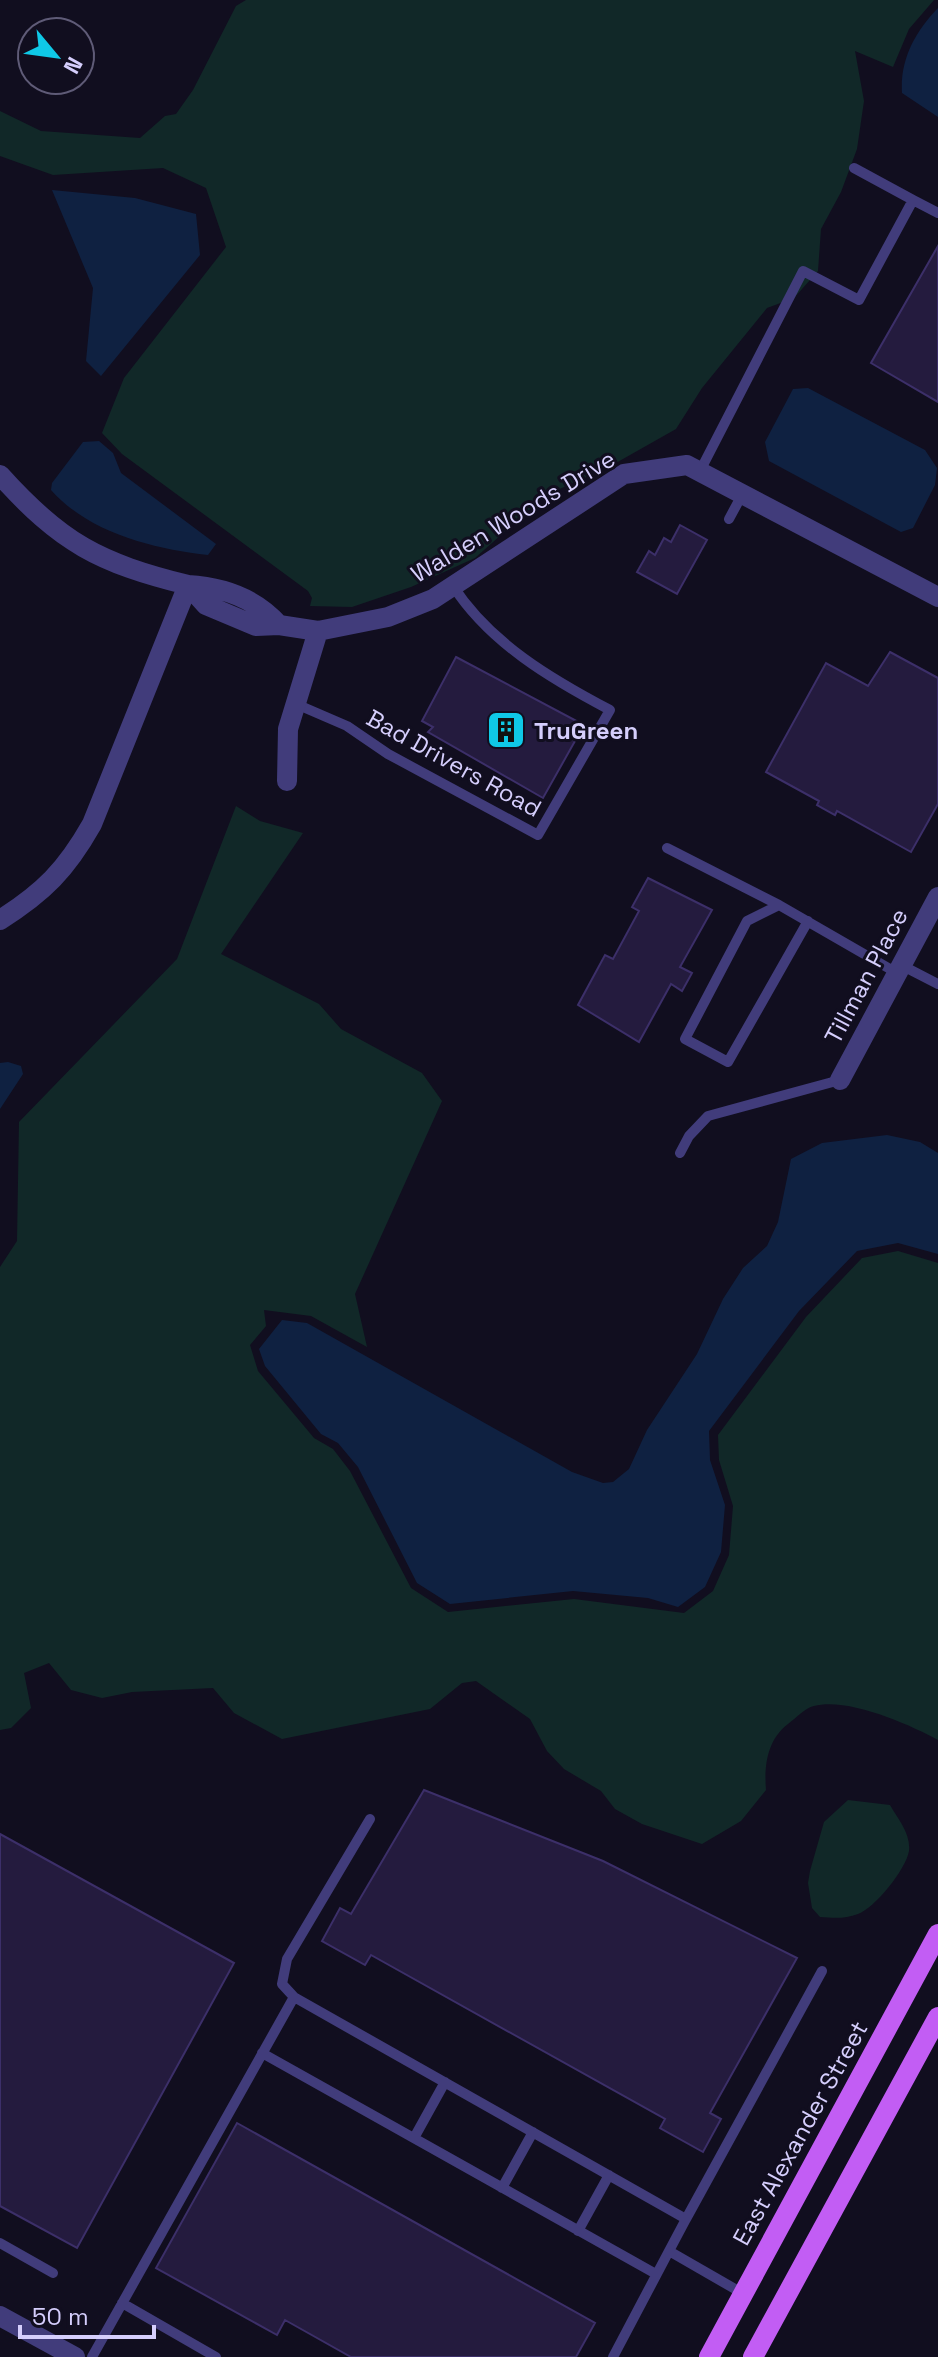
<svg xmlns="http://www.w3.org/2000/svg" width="938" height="2357" viewBox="0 0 938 2357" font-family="'Space Grotesk',sans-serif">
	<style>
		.green { fill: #112828 }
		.water { fill: #0f2141 }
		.building { fill: #241b3e; stroke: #3c2f69; stroke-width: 2 }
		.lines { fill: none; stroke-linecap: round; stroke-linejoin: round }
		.lane { stroke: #413c7b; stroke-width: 10 }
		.street { stroke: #413c7b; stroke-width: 20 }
		.primary { stroke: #c25df4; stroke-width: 20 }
		.labels { text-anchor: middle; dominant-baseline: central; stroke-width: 6; stroke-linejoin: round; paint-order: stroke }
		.street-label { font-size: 24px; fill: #d5cefc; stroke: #110e1f }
		.poi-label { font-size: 24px; font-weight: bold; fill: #d5cefc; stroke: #110e1f; text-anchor: start }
	</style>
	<rect width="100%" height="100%" fill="#110e1f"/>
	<!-- green -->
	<path class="green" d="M246,0h688l-25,29 -16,38 -38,-16 9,50 -7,48 -16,43 -20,37 -3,42 -24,27 -27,10 -65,80 -26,41 -69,39 -61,27 -71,63 -64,29 -59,20 -42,-1 2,-8 -4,-7 -186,-137 -20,-21 22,-55 102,-131 -20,-59 -43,-20 -110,7 -53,-19v-45l41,20 99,7 25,-22 11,-2 17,-24 43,-84z
		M236,806l24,15 43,12 -82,121 98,50 22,25 81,44 20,28 -87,193 12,53 -56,-31 -47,-6 2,16 -16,19 8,26 56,67 19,11 17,22 61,117 37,24 126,-13 110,14 29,-22 16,-36 4,-49 -14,-46 -1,-25 88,-118 56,-59 36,-7 40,12v477c-29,-16 -91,-43 -124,-34 -9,2 -18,12 -26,18 -21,16 -24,42 -22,66l-25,31 -39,23 -60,-20 -27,-15 -14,-18 -37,-22 -17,-18 -17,-32 -54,-38 -14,2 -32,26 -148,30 -48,-26 -21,-25 -81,4 -30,6 -31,-8 -22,-27 -25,10 7,35 -20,20 -11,2v-463l17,-26 2,-119 158,-163z
		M848,1800l42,5c8,14 21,29 19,46 -3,18 -34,57 -51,63 -13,5 -24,4 -38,3l-8,-9 -4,-25 2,-12 14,-49z"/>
	<!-- water -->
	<path class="water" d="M938,8v109l-36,-24c-2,-34 13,-61 36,-85z
		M52,190l83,8 61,16 4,41 -99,121 -15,-15 7,-73z
		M808,388l117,62 12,18 -2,17 -22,43 -12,4 -132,-71 -4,-19 28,-53z
		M99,441l14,12 8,20 95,71 -8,11c-54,-6 -119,-22 -157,-65l1,-7 31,-41z
		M8,1062l13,4 2,8 -23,35v-46z
		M887,1135l33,7 18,11v101l-40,-11 -41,8 -58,60 -90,120 1,29 15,45 -4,47 -16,35 -27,20 -30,-9 -75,-7 -123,13 -33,-21 -59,-116 -20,-24 -17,-9 -56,-68 -6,-17 23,-29 25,3 265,149 31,11 10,-1 16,-13 18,-39 50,-76 26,-55 20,-31 24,-22 11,-24 13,-63 31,-16z"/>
	<!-- building -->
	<path class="building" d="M938,246v156l-67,-39z
		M680,525l27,15 -30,54 -40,-22 12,-21 6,4 9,-17 7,4z
		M890,652l48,26v126l-27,48 -74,-41 -2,4 -18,-10 2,-4 -53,-29 60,-109 42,23z
		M456,657l128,68 -41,73 -115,-66 5,-5 -11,-6z
		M648,878l64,32 -32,57 12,6 -10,18 -11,-7 -32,58 -61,-37 27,-50 8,4 26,-48 -7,-4z
		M424,1790l179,71 194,97 -87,155 11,6 -18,33 -43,-24 5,-9 -294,-164 -6,10 -43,-24 18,-33 11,6z
		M0,1834l234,129 -157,285 -77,-42z
		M237,2123l358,200 -19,34h-225l-66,-37 -8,15 -121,-67z"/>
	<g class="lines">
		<!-- lane -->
		<path class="lane" d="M854,168l59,32
			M700,471l103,-200 56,29 54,-100 25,13
			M729,519l14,-26
			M296,704l51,22 41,28 150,81 72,-125c-59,-31 -120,-67 -157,-124
			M667,848l112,57
			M808,921l-80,141 -43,-23 62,-118 32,-16 118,68
			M901,965l37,19
			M680,1153l9,-17 19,-20 132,-36
			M294,1997l-12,-13 5,-25 83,-140
			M262,2053l394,221
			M414,2138l31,-56
			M502,2188l31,-56
			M686,2219l136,-248
			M578,2231l31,-56
			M0,2243l53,30
			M122,2303l94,54
			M92,2357l202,-360 392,222 -17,32 73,42
			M613,2357l56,-106"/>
		<!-- street -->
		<path class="street" d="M0,475c61,68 99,88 188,110l-96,239c-26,46 -48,68 -92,96
			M188,585l18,20 50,21 23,-1 39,6 70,-14 45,-18 191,-125 63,-9 251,132
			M188,585c35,2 67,13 91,40
			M287,781l1,-52 30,-98
			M840,1080l98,-183
			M0,2316l75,41"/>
		<!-- primary -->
		<path class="primary" d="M709,2357l229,-423
			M753,2357l185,-340"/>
	</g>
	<!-- icons -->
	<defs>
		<symbol id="building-square" viewBox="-11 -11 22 22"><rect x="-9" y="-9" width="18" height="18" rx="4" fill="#0fc9e7" stroke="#110e1f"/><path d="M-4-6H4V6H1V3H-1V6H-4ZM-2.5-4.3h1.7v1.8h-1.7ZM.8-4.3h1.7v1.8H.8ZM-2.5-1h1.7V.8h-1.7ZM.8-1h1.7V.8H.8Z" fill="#111"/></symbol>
	</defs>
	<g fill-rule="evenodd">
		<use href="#building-square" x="484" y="708" width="44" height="44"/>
	</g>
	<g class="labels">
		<!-- street labels -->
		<g class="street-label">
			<text transform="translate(513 516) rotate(-31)">Walden Woods Drive</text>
			<text transform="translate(454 763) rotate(29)">Bad Drivers Road</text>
			<text transform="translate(866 976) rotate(-62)">Tillman Place</text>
			<text transform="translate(800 2133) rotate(-61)">East Alexander Street</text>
		</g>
		<!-- poi labels -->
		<g class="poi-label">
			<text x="534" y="730">TruGreen</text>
		</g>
	</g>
	<!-- north arrow -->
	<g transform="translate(56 56) rotate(119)"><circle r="38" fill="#110e1f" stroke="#5f5b77" stroke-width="2"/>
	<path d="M0-6L14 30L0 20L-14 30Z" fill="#0fc9e7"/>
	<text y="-12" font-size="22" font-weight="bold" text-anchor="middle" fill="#d5cefc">N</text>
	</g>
	<!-- scale -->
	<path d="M20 2325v12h134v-12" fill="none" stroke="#d5cefc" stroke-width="4"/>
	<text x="32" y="2325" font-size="24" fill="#d5cefc" stroke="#110e1f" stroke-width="6" paint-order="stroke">50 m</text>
</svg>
